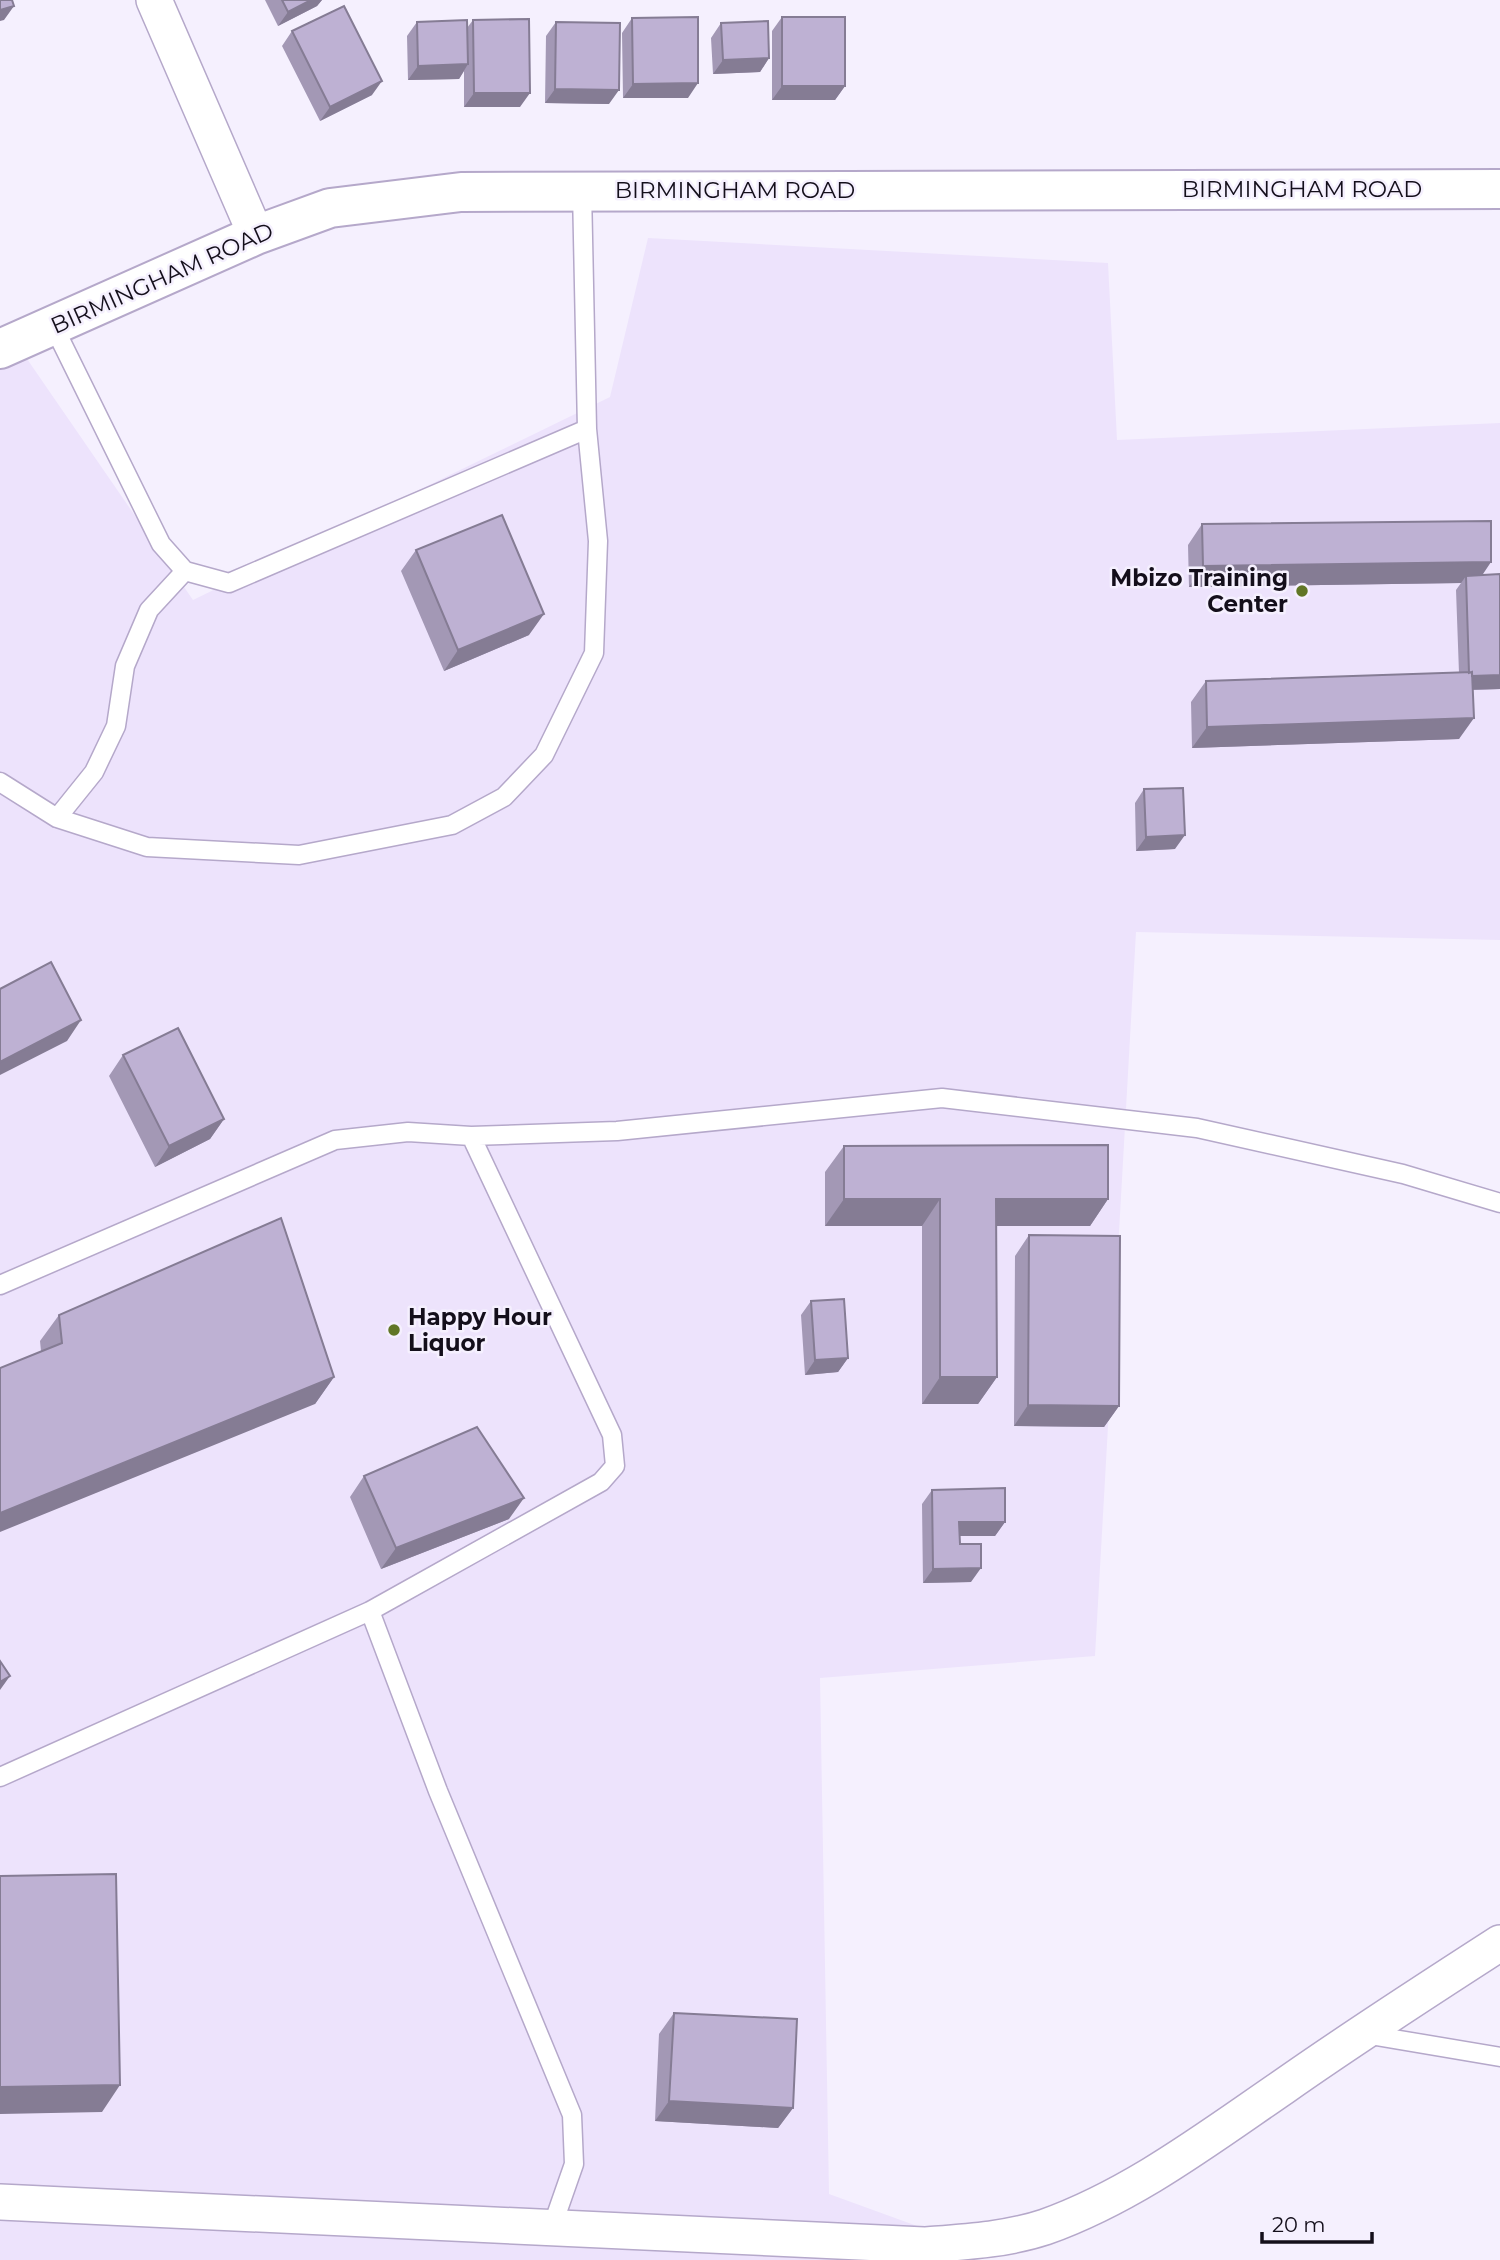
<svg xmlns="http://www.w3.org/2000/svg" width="1500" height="2260" viewBox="0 0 1500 2260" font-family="Montserrat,sans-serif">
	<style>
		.built { fill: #ede3fc }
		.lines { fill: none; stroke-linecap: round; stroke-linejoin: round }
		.lane-casing { stroke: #b5a8ca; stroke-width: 21 }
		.street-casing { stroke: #b5a8ca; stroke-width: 38 }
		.secondary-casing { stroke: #b5a8ca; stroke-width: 42 }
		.lane { stroke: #fff; stroke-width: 18 }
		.street { stroke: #fff; stroke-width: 35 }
		.secondary { stroke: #fff; stroke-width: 38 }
		.wall { fill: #a398b5 }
		.shaded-wall { fill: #857c94 }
		.building { fill: #beb1d3; stroke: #857c94; stroke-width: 2 }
		.poi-dot { fill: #617626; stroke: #f5f0fe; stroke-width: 2.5 }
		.labels { text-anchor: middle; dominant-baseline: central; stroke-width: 5; stroke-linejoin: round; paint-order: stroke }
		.street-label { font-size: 23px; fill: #140f1b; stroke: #f5f0fe }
		.poi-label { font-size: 23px; font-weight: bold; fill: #140f1b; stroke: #f5f0fe; text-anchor: end }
	</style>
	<rect width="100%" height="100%" fill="#f5f0fe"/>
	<!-- built -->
	<path class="built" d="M648,238l460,25 9,177 383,-17v517l-364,-8 -41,724 -275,22 9,516 110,40 -3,26h-936v-1893l25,-11 168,244 417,-203z"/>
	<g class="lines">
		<defs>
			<path id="lane" d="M54,327l107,217 24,27 44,12 358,-154 -5,-239
				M0,782l57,36 90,29 152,8 153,-30 52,-28 40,-42 50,-102 4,-112 -11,-112
				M57,818l37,-46 22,-46 9,-60 24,-56 36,-39
				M0,1285l335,-145 73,-8 63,4 146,-5 325,-33 255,30 206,46 97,29
				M370,1611l231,-129 14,-16 -3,-31 -141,-299
				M0,1777l370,-166 68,180 134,324 2,49 -22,63
				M1364,2034l136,23"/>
			<path id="street" d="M154,0l102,235
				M0,2202l924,43c40,-3 82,-5 121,-18 87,-31 162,-88 238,-140 71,-50 144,-97 217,-144"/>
			<path id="secondary" d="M0,349l256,-114 74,-27 131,-16 1039,-3"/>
		</defs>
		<!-- lane casing -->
		<use href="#lane" class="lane-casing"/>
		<!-- street casing -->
		<use href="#street" class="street-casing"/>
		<!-- secondary casing -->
		<use href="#secondary" class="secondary-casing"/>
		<!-- lane -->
		<use href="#lane" class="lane"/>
		<!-- street -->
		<use href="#street" class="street"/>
		<!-- secondary -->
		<use href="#secondary" class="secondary"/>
	</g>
	<!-- wall -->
	<path class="wall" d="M265,0h57l-5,6 -39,20z
		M782,17l63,69 -10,14h-63v-69z
		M632,18l56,80h-65l-1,-65z
		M473,20l47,87h-56v-36l-5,8 -51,1 -1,-44 10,-14 50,6z
		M556,22l53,82 -64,-1 1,-67z
		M721,23l48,35 -9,14 -47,2 -2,-36z
		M292,31l80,64 -52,26 -38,-75z
		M1202,524l280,51 18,114 -27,1 -14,49 -267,9 -1,-46 15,-21 253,-8 -3,-83 5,-7 -272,4 -1,-42z
		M416,550l113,85 -85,36 -43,-100z
		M1144,789l31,60 -39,2 -1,-48z
		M123,1055l101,64 -14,20 -55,28 -46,-91z
		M844,1146l264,53 -18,27h-94l1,151 -19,27h-56v-178h-97v-54z
		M1029,1235l90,171 -15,21 -90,-1 1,-170z
		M811,1301l37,57 -10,14 -33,3 -4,-60z
		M59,1315l275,62 -19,27 -274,-53 -1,-10z
		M364,1476l145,43 -128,50 -31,-72z
		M932,1490l73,32 -10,14h-36l1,8 11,38 -48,1 -1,-79z
		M674,2013l119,95 -15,20 -123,-7 4,-87z"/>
	<!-- shaded-wall -->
	<path class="shaded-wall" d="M311,0h11l-5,6 -39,20 10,-14z
		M14,6l-10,14 -4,1v-11z
		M769,58l-9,14 -47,2 10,-14z
		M468,64l-9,15 -51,1 10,-14z
		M382,81l-10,14 -52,26 10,-14z
		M698,83l-10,15h-65l10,-14z
		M782,86h63l-10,14h-63z
		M555,89l64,1 -10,14 -64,-1z
		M474,93h56l-10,14h-56z
		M1491,562l-14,21 -11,-7 -5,7 -272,4 14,-21z
		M544,614l-15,21 -85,36 14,-21z
		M1500,675v14l-41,1 10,-14z
		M1474,718l-15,21 -267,9 15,-21z
		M1185,835l-10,14 -39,2 10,-14z
		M81,1020l-14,21 -67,34v-13z
		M224,1119l-14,20 -55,28 14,-21z
		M844,1199h96l-18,27h-97z
		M996,1199h112l-18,27h-112z
		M848,1358l-10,14 -33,3 10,-15z
		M334,1377l-19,27 -315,128v-19z
		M940,1377h57l-19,27h-56z
		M1028,1405l91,1 -15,21 -90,-1z
		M524,1498l-15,21 -128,50 15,-21z
		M959,1522h46l-10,14h-46z
		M981,1568l-10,14 -48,1 10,-14z
		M10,1676l-10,14v-8z
		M120,2085l-18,27 -102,2v-27z
		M669,2101l124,7 -15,20 -123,-7z"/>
	<!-- building -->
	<path class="building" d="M0,0h12l2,6 -14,4z
		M282,0h29l-23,12z
		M344,6l38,75 -52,26 -38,-76z
		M698,17v66l-65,1 -1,-66z
		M782,17h63v69h-63z
		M529,19l1,74h-56l-1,-73z
		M467,20l1,44 -50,2 -1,-44z
		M768,21l1,37 -46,2 -2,-37z
		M556,22l64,1 -1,67 -64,-1z
		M502,515l42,99 -86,36 -42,-100z
		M1491,521v41l-288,4 -1,-42z
		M1500,574v101l-28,1v-4l-3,1 -3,-97z
		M1472,672l2,46 -267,9 -1,-46z
		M1183,788l2,47 -39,2 -2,-48z
		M51,962l30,58 -81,42v-73z
		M178,1028l46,91 -55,27 -46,-91z
		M1108,1145v54h-112l1,178h-57v-178h-96v-53z
		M281,1218l53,159 -334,136v-145l62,-25 -3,-28z
		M1029,1235l91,1 -1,170 -91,-1z
		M844,1299l4,59 -33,2 -4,-59z
		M477,1427l47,71 -128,50 -32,-72z
		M1005,1488v34h-46l1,22h21v24l-48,1 -1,-79z
		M0,1661l10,15 -10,6z
		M116,1874l4,211 -120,2v-211z
		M674,2013l123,6 -4,89 -124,-7z"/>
	<!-- markers -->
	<g class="poi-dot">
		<circle cx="1302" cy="591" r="7"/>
		<circle cx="394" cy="1330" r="7"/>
	</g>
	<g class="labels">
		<!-- street labels -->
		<g class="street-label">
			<text x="1302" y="189">BIRMINGHAM ROAD</text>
			<text x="735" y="190">BIRMINGHAM ROAD</text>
			<text transform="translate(162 278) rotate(-24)">BIRMINGHAM ROAD</text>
		</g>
		<!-- poi labels -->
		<g class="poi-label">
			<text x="1288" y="578">Mbizo Training<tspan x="1288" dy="26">Center</tspan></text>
			<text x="408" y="1317" text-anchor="start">Happy Hour<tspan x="408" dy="26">Liquor</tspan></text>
		</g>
	</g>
	<!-- scale -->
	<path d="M1262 2232v10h110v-10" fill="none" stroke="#140f1b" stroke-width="3.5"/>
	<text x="1272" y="2232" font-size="21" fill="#140f1b" stroke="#f5f0fe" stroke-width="5" paint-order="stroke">20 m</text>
</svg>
